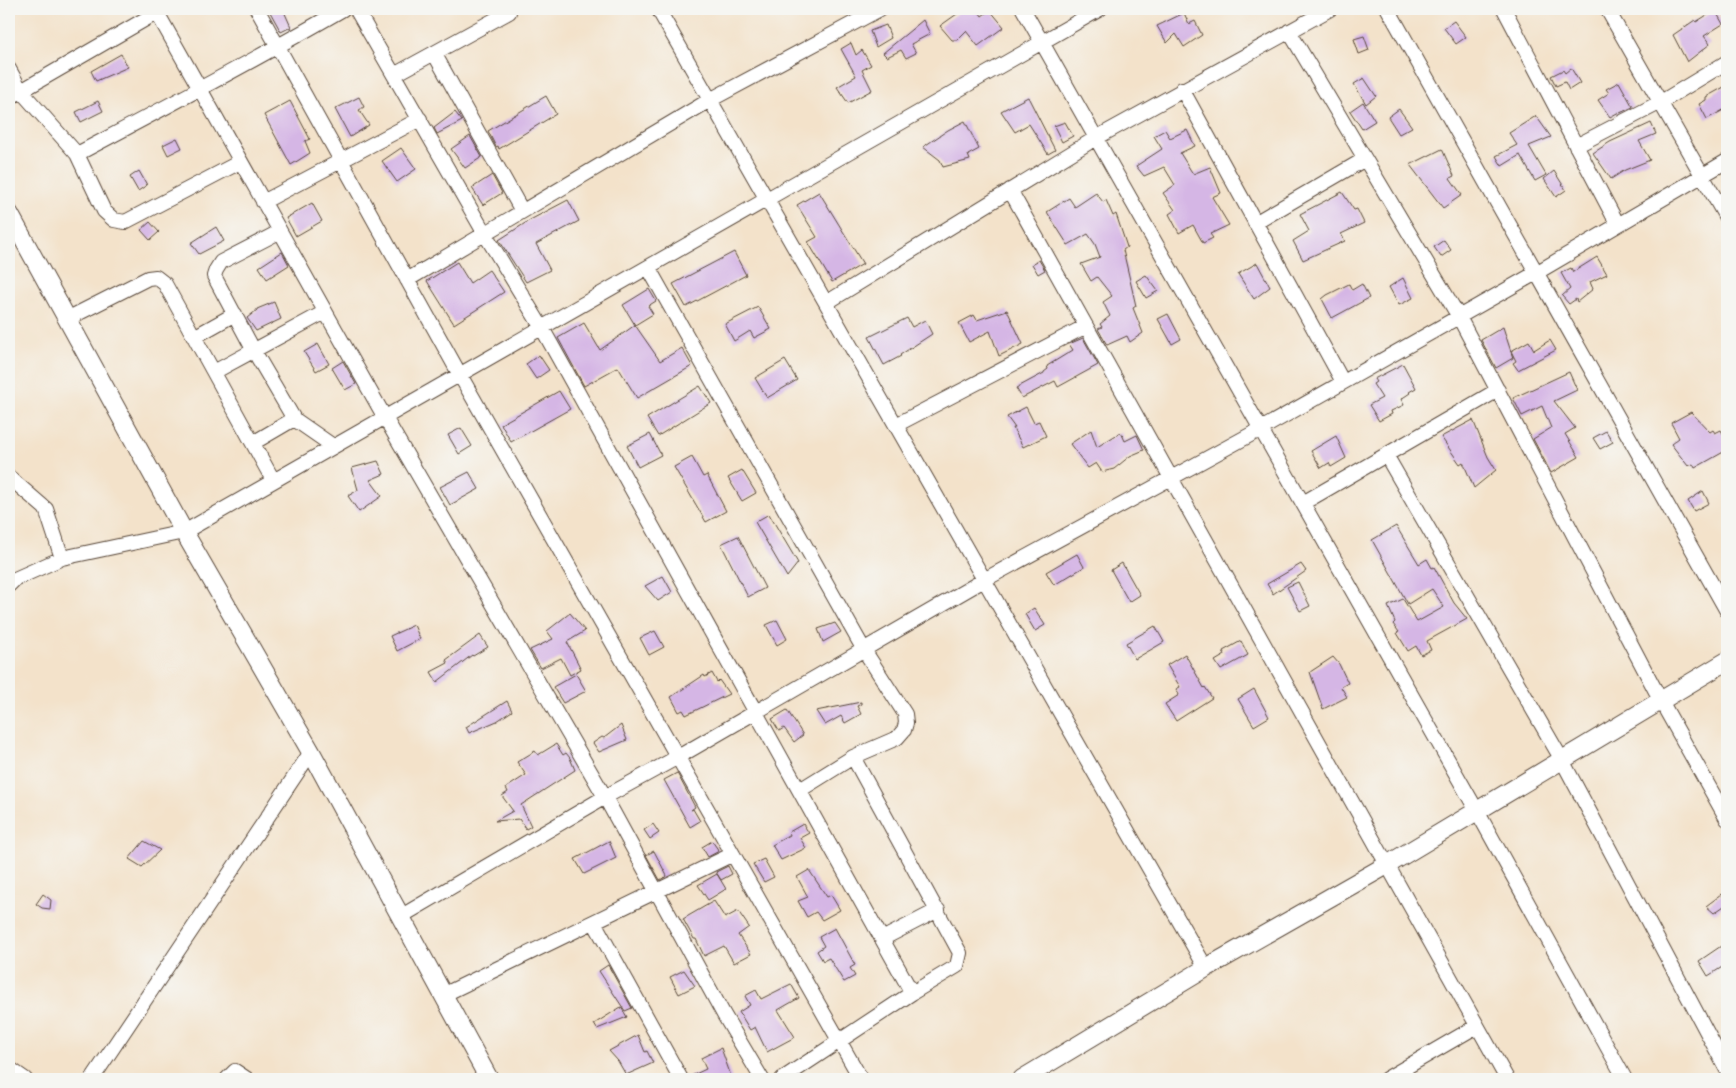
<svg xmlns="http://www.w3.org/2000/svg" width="1736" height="1088" viewBox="0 0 1736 1088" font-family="'EB Garamond',serif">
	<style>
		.building { fill: #d5b6e5 }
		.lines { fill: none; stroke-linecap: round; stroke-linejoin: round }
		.minor-casing { stroke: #574638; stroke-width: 16 }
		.major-casing { stroke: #574638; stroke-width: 20 }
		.minor { stroke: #fff; stroke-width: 14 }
		.major { stroke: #fff; stroke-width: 18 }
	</style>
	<rect width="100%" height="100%" fill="#f6f6f2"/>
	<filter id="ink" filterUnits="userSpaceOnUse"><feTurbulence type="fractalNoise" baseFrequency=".02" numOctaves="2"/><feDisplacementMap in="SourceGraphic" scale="10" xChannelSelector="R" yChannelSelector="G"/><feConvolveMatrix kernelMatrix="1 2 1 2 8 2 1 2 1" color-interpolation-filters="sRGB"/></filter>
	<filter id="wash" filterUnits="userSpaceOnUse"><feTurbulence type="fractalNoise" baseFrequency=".0096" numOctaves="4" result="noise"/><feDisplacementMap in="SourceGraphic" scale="20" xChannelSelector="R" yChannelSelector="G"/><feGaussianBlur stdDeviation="1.12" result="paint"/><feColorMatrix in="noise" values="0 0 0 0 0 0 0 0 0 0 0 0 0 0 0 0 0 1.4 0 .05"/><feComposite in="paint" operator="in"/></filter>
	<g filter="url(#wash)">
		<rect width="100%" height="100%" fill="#f3e2ca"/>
		<g id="blocks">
			<!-- building -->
			<path class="building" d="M276,9h7l8,18 -10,5 -11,-20z
				M964,9h13l5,7 8,-6 14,17 -26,19 -12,-15 -9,9h-5l-12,-14z
				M1715,10l8,14 -19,12 6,8 -23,18 -14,-27 22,-15 1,2z
				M1184,13l5,11 6,-3 7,14 -18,12 -8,-13 -9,9 -10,-17z
				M923,20l7,14 -19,10 5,9 -10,5 -5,-8 -14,7 -4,-4z
				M1454,21l12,16 -10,7 -12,-16z
				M886,25l5,13 -15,9 -6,-16z
				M1364,36l5,14 -10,4 -5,-15z
				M851,43l5,12 6,-5 9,15 -9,5 10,20 -24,13 -11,-16 19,-11 -15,-27z
				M121,54l7,13 -32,14 -5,-10z
				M1571,68l9,15 -11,7 -4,-8 -9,4 -5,-10 12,-6 2,3z
				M1364,78l12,18 -10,8 -12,-20z
				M1619,82l14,25 -13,6 -1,-1 -9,5 -12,-17 11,-7 -3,-4z
				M1724,87l3,7v14l-20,11 -8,-15 7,-4v-3z
				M546,96l10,18 -57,35 -1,-3 -2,1 -8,-16z
				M359,97l5,10 -5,3 10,15 -19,12 -15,-28z
				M1028,97l27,53 -7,4 -19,-30 -14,8 -14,-21z
				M98,101l5,10 -22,11 -5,-10z
				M290,101l20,38 -5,2 5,12 -19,12 -27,-50z
				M1363,102l12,19 -13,8 -12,-18z
				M1399,109l13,18 -13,7 -11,-17z
				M455,112l7,9 -25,13 -3,-6z
				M1536,116l15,21 -22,9 17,29 -11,6 -15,-26 -18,11 -6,-10 21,-11 -8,-12z
				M965,121l14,28 -11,6 2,5 -27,7 -3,-7 -17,-13 25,-17z
				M1065,122l8,14 -11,6 -8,-16z
				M1651,123l5,11 -17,7 11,19 -25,10 -14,9 -18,-26 17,-11z
				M1165,130l5,8 17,-8 8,16 -15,7 13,21 17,-7 11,26 -9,4 17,28 -19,9 3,4 -10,5 -10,-18 -14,8 -10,-19 6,-4 -12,-17 12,-8 -11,-18 -20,9 -8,-10 26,-17 -8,-13z
				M470,136l12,21 -17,11 -14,-19z
				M177,138l5,10 -14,7 -5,-10z
				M401,148l15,21 -19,13 -15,-21z
				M1442,149l12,27 -4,2 12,17 -19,13 -33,-43z
				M139,171l8,14 -9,6 -8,-14z
				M1554,171l12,19 -10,7 -12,-18z
				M492,175l10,18 -19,12 -11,-17z
				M819,192l44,72 -31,18 -24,-40 9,-5 -20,-32z
				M1342,192l12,18 3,-1 7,14 -23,11 4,7 -42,19 -10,-19 16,-10 -9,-17z
				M1096,193l7,9 3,-2 7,16 3,-2 11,33 -4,3 13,56 -3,2 10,25 -13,9 -3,-6 -20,9 -9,-16 4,-2 -2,-3 10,-8 -7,-14 9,-6 -15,-19 -6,4 -10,-17 19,-7 -5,-13 -7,-10 -20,11 -21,-33 22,-14 6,9z
				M568,200l11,21 -43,23 14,26 -24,12 -27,-42 31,-20z
				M312,203l10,18 -26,15 -10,-18z
				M150,222l9,10 -9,8 -9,-10z
				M216,227l8,14 -25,13 -8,-11z
				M1444,240l7,10 -10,7 -7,-10z
				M282,252l7,13 -22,14 -8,-12z
				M734,252l12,23 -60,32 -13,-23z
				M1597,257l10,17 -17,8 3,7 -16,13 -1,-3 -7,5 -7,-8 8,-7 -9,-16 10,-5 2,4z
				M1039,260l6,10 -7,4 -6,-10z
				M457,262l13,21 19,-13 15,22 -50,32 -27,-43z
				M1257,263l13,24 -16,12 -16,-25z
				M1146,275l12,16 -12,7 -10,-17z
				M1403,278l10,20 -14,7 -10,-18z
				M1349,284l3,6 10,-6 7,14 -37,20 -10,-19 5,-4z
				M649,289l7,12 -8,5 5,8 -18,11 -12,-20z
				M274,302l7,17 -25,12 -9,-13 10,-8v-1z
				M758,307l13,22 -17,9 -4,-7 -16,10 -9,-17z
				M1007,310l16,34 -24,12 -9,-25 -21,11 -10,-19 15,-8 3,5z
				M1168,314l13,25 -9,5 -14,-25z
				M907,318l5,9 13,-7 7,14 -32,21 1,1 -17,9 -15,-28z
				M584,323l16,27 35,-25 25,36 22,-13 10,18 -55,32 -19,-31 -34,19 -26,-48z
				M1503,327l10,31 -17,10 -15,-28z
				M1083,338l15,27 -40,22 -3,-6 -33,17 -6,-10 28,-15v-1l4,-3 -1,-3 26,-16 -4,-6z
				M1550,340l6,10 -38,20 -5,-7 3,-2 -5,-10 18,-10 5,9z
				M318,344l11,20 -13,7 -12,-19z
				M539,355l10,15 -13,9 -10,-15z
				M785,360l12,20 -30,18 -12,-20z
				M343,361l13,23 -11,6 -13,-22z
				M1403,364l13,24 -7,4 1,1 -9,6 3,6 -13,6 1,3 -13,7 -10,-16 13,-7 -9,-14 3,-2 -2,-3z
				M1569,372l8,18 -23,11 21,27 -10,6 14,23 -28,16 -18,-34 18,-11 -9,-22 -20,10 -9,-18z
				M700,386l11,17 -53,33 -11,-18z
				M559,391l11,18 -59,33 -10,-18z
				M1026,407l8,16 5,-2 7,15 -23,11 -10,-19h2l-8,-11z
				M1691,412l19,20 3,-2 2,3 6,-3 6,11v9l-32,18 -2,-4 -5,2 -17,-22 8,-6 -8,-15z
				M1473,420l15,37 8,13 -22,18 -11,-26 -3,2 -19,-27z
				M461,428l11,18 -13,8 -11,-19z
				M1091,430l6,17 24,-15 4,9 12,-6 7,15 -14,6 -16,13 -12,3 -6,-9 -8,5 -18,-24z
				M1606,431l7,11 -13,7 -7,-11z
				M650,434l11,21 -23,12 -11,-21z
				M1336,436l10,22 -15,9 -2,-4 -8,5 -10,-17z
				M692,457l11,20 4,-2 19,36 -20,11 -32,-55z
				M378,461l6,13 -14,6 12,16 -23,16 -11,-16 10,-6 -6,-22z
				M742,470l14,23 -14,8 -14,-23z
				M469,472l10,17 -29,16 -10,-18z
				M1703,491l6,12 -15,8 -6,-10z
				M769,514l29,49 -11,14 -32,-55z
				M1396,526l23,38 8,-5 5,9 2,-1 20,36 13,16 -40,22 4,9 -10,5 -5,-9 -8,5 -11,-18 2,-1 -6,-8 2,-2 -7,-16 15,-7 14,23 27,-15 -12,-18 -24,15 -36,-64z
				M738,536l27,52 -17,9 -27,-53z
				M1077,554l7,13 -30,18 -8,-13z
				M1122,563l18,32 -11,7 -18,-32z
				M1301,564l5,7 -33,23 -6,-10z
				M663,576l9,16 -14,9 -13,-15z
				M1298,582l12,24 -10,5 -13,-24z
				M1034,608l11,17 -10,6 -10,-17z
				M570,613l15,18 -18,11 14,27 -11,6 -9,-17 -20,10 -11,-18 23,-11 -6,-8z
				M777,620l10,19 -10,6 -11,-20z
				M835,623l6,9 -18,10 -5,-13z
				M414,625l6,14 -23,12 -7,-15z
				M1155,626l9,16 -29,17 -9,-16z
				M655,631l9,16 -15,8 -9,-17z
				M480,635l8,12 -15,9 -1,-1 -35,27 -6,-10 17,-9 -2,-3z
				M1241,641l7,14 -27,15 -6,-9 10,-6 -2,-4z
				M1185,654l19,34 1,-1 7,11 -36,23 -11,-17 14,-9 -3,-6 4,-2 -13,-22z
				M1333,657l6,7 9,19 -7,4 6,10 -24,12 -13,-37z
				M712,673l5,9 2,-2 10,14 -43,21 -3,-5 -4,2 -8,-15 33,-22 1,2z
				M576,674l10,17 -23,12 -10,-16z
				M1254,689l15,28 -15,9 -16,-27z
				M507,701l5,10 -15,10 -28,12 -3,-6z
				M861,702v2l-4,2 4,8 -16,9 -4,-7 -16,9 -9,-14z
				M787,710l16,25 -9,7 -10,-14 -5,3 -7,-12z
				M621,725l6,15 -28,12 -6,-9 9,-6 2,1z
				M556,744l7,11 3,-2 4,5 5,12 -54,35 10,21 -5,3 -7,-10 -24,2 18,-10 -11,-15 6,-4 -2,-4 20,-13 -9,-13 18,-11 3,4z
				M677,773l18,34 -4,3 2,-1 7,12 -10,6 -26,-47z
				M653,824l6,9 -9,6 -6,-9z
				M803,824l6,9 -9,5 6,10 -25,12 -9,-15 18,-10 -1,-3z
				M144,841l16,9 -18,17 -13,-8z
				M609,841l7,17 -32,16 -9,-15z
				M712,841l7,10 -11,6 -6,-10z
				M654,851l13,25 -7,4 -14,-25z
				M764,859l10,18 -10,5 -11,-18z
				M728,866l4,8 -11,6 -5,-8z
				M809,870l18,27 4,-2 9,15 -18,10 -6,-8 -9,5 -9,-16 10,-4 -11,-20z
				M717,874l9,15 -18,11 -10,-15z
				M43,894l8,6 -1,9 -8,-1 -6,-4z
				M1722,894l5,10 -13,9 -8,-7z
				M714,901l11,17 13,-7 11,16 -11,8 13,19 -17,9 -10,-17 -20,10 -8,-17h-2l-11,-20z
				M835,928l20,37 -5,3 5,8 -11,6 -15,-24 -6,3 -6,-10 7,-5 -5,-9z
				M1727,942v22l-19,12 -9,-15z
				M608,965l24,43 -7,3 -26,-40z
				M684,970l11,16 -16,8 -9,-17z
				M791,984l8,14 -21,12 17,27 -28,15 -12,-25 -5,3 -11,-18 11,-7 -5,-9 11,-6 5,9z
				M621,1007l6,10 -30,12 -3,-5z
				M638,1035l7,17 2,-1 6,12 -27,12 -8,-14 -9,-10z
				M721,1048l11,31h-42l-1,-2 17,-8 -5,-11z"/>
		</g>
	</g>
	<g filter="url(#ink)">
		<use href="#blocks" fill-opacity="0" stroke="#574638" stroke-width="1"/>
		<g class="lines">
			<defs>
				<path id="minor" d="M155,9l229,407 221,381 119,218 38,64
					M257,9l203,366 401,704
					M356,9l129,225 57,94 370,665
					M658,9l548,959
					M1023,9l454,802 148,268
					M1388,9l339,602
					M1504,9l114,216
					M1607,9l120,210
					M1289,31l170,286 202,384 66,118
					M434,53l88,158
					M9,69l12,22 56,63 27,57 10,9 11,2 115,-60
					M394,75l115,-63v-3
					M1182,89l161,293
					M9,98l154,-89
					M1576,146l85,-44 66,-40
					M77,154c89,-47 179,-94 266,-145
					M1010,190l497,889
					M263,202l157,-83
					M1255,223l110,-64
					M279,232l-58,30 -5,8 -2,6 40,75 40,68 39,27
					M648,267l216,383 41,64 1,9 -2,7 -7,8 -44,19 -53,33
					M407,280l303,-180 170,-91
					M826,303l270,-165 234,-129
					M67,319l81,-41 8,-1 9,7 108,196
					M194,337l41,-23
					M214,372l111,-60
					M896,425l190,-99
					M253,443l41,-24
					M1386,455l176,305 165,310
					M9,477l37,32 16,49
					M1303,503l195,-113
					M9,585l6,-6 47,-21 122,-26 916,-523
					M400,917l205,-120 73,-40 306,-177 277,-151 275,-156 191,-112
					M594,922l87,157
					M882,939l56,-29
					M443,995l290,-141
					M9,1068l16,11
					M92,1079l219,-327
					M227,1079l8,-8 12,8
					M782,1079l130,-86 45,-27 3,-13 -107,-196
					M1386,1079l91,-53"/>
				<path id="major" d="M9,213l175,319 127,220 178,327
					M1022,1079l184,-111 181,-103 340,-204"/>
			</defs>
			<!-- minor casing -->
			<use href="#minor" class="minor-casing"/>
			<!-- major casing -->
			<use href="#major" class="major-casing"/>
			<!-- minor -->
			<use href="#minor" class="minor"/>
			<!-- major -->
			<use href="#major" class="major"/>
		</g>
	</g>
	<!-- margin -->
	<rect width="1736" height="1088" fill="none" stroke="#f6f6f2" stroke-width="30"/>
</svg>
